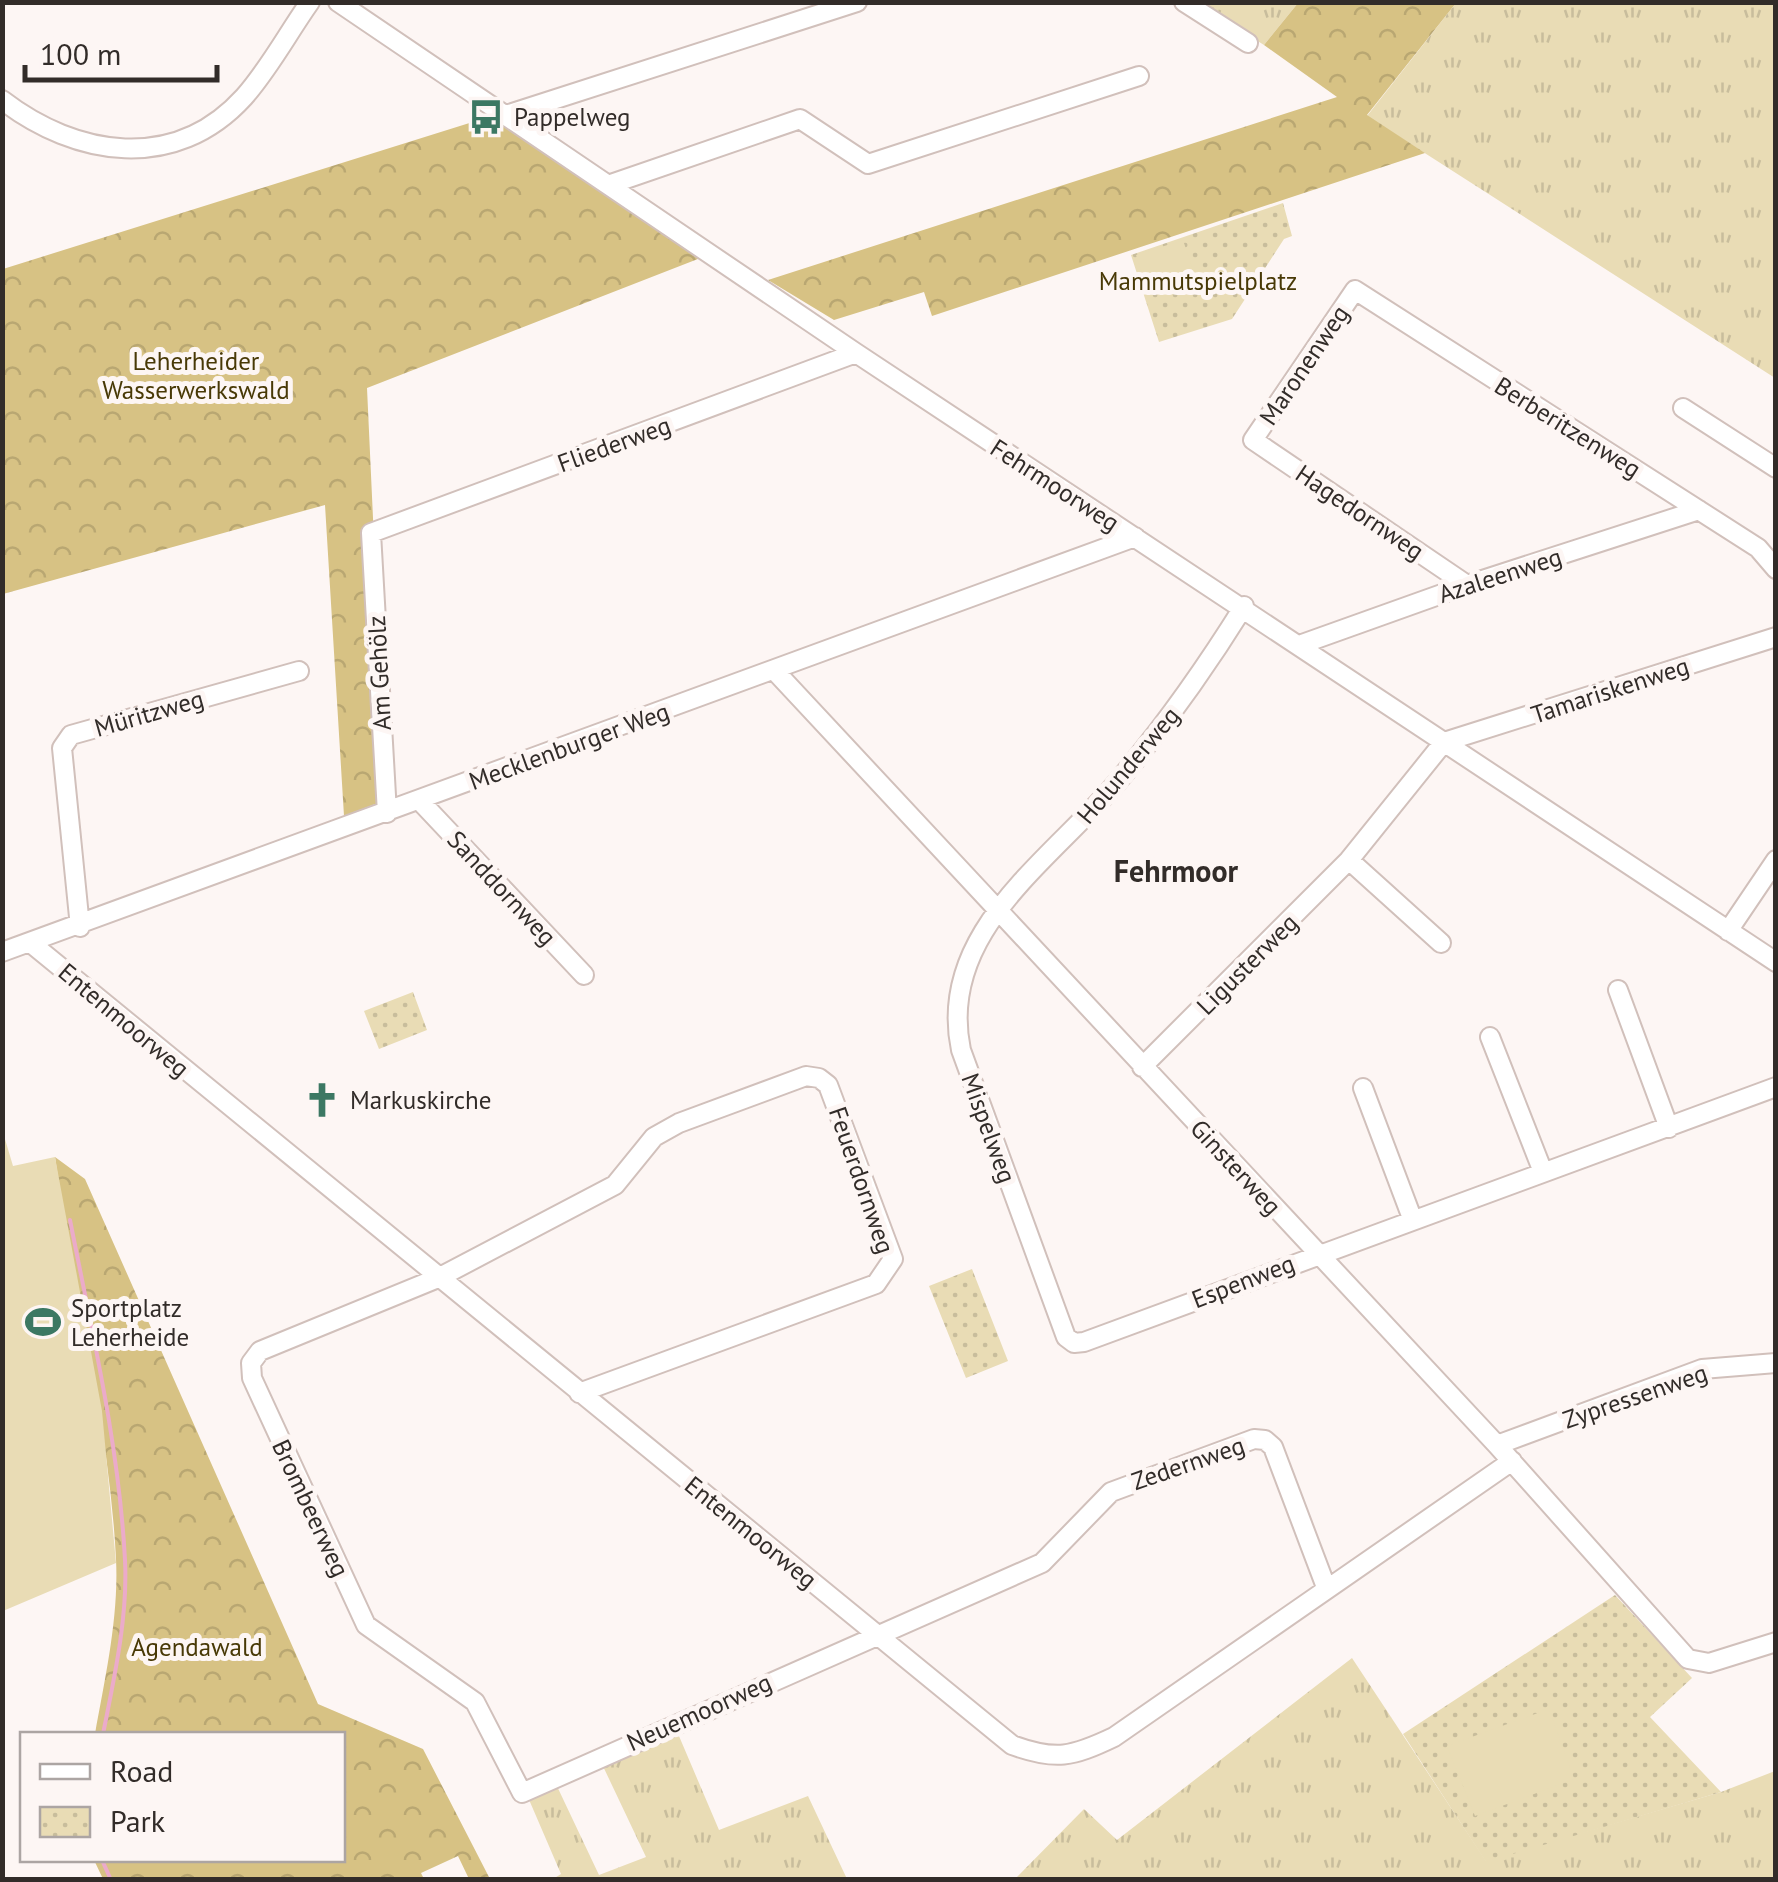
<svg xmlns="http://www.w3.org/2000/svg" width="1778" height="1882" viewBox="0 0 1778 1882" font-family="'PT Sans',sans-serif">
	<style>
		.grass { fill: url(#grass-tufts) }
		.forest { fill: url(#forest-crowns) }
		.park { fill: url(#park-dots) }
		.pitch { fill: #e9dcb5 }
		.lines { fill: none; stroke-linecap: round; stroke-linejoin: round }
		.stream { stroke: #ebabca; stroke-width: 4 }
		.minor-casing { stroke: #d1c0bb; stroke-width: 22 }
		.minor { stroke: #fff; stroke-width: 18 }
		.labels { text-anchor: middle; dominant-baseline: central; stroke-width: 10; stroke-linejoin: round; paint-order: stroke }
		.poi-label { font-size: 25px; fill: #322c29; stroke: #fdf6f4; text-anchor: start }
		.park-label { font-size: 25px; fill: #483906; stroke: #fdf6f4 }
		.street-label { font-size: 25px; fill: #322c29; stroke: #fdf6f4 }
		.quarter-label { font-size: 30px; font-weight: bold; fill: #322c29; stroke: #fdf6f4 }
	</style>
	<defs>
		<pattern id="grass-tufts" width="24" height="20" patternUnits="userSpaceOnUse" patternTransform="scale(2.5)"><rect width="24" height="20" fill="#e9dcb5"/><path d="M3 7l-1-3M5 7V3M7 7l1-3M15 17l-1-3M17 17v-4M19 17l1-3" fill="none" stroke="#c8bd9c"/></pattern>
		<pattern id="forest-crowns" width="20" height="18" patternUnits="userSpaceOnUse" patternTransform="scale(2.5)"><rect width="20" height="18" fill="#d7c284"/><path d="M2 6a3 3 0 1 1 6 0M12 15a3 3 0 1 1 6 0" fill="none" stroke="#b9a772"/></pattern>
		<pattern id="park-dots" width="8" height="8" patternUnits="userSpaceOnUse" patternTransform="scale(2.5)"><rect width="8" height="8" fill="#e9dcb5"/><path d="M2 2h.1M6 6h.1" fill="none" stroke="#c8bd9c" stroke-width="1.8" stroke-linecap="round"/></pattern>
	</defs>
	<rect width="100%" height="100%" fill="#fdf6f4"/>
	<!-- grass -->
	<path class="grass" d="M1197,3h101l-34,42z
		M1456,3h319v375l-408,-262z
		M1352,1658l134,203 235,-69 54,-21v108l-761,1 70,-71 33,31z
		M676,1729l43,101 89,-34 39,83h-294l8,-5 -34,-79 28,-13 44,93 47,-18 -45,-95z"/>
	<!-- forest -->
	<path class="forest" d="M1298,3h158l-89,112 58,38 -493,163 -8,-24 -90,28 -66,-40 569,-183 -73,-52z
		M495,115l208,142 -336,131 19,412 -42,16 -19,-311 -322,89v-325z
		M55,1157l30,22 233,525 105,45 67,130h-21l-11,-23 -37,17 3,6h-321l-9,-19h248v-126h-247c10,-56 24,-117 21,-175 -7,-136 -42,-267 -61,-402z"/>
	<!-- park -->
	<path class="park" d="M1283,203l9,33 -8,3 -52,80 -73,23 -28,-87z
		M413,992l14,38 -48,19 -15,-38z
		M972,1269l36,92 -42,17 -37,-92z
		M1615,1595l77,83 -42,39 71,75 -235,70 -83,-128z"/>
	<!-- pitch -->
	<path class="pitch" d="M1183,240l11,33 -47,15 -11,-33z
		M2,1129l11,37 42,-9 47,254 14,152 -113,48z
		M1549,1709l25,70 -99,37 -28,-70z"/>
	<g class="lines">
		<!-- stream -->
		<path class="stream" d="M70,1220c22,112 49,225 55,340 3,57 -11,119 -22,174
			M102,1860l9,20"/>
		<defs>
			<path id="minor" d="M338,2l518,351 920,609
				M1184,2l64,41
				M2,100c74,57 173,73 242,-3 25,-28 44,-64 66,-95
				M506,115l351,-113
				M611,184l189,-65 68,45 271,-88
				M1683,408l93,60
				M1467,585l-214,-145 102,-150 403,258 18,21
				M1244,606c-38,61 -79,119 -125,174 -67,80 -183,152 -158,270l105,287 8,6 10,-1 692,-255
				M1302,644l165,-59 232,-75
				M774,670l723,775 191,214 21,4 67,-21
				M420,801l164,174
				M387,813l-16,-280 485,-180
				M1349,860l92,83
				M80,927l-18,-179 9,-13 228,-64
				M1728,931l48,-71
				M32,944l980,801c44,16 60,12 102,-8l398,-276
				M2,952l1133,-415
				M1618,990l51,138
				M1490,1037l53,135
				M1142,1067l207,-207 95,-118 332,-105
				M1363,1088l49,130
				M579,1393l297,-109 17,-25 -65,-174 -9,-7 -13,-2 -127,47 -25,14 -39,48 -177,93 -178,73 -9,12 1,15 114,247 109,77 47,91 520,-230 69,-71 143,-53 11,1 8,7 53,140
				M1497,1445l205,-76 74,-6"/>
		</defs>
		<!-- minor casing -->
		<use href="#minor" class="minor-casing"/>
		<!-- minor -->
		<use href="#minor" class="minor"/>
	</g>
	<!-- icons -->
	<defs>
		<symbol id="bus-bare" viewBox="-9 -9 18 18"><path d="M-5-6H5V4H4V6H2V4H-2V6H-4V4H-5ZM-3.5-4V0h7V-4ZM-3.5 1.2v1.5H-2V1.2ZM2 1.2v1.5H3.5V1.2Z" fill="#3c7863" stroke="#fdf6f4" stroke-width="2.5" paint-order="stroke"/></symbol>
		<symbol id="church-bare" viewBox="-9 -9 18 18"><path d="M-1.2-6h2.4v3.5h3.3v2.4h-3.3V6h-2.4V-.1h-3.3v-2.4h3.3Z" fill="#3c7863" stroke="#fdf6f4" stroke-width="2.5" paint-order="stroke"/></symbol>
		<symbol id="stadium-bare" viewBox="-9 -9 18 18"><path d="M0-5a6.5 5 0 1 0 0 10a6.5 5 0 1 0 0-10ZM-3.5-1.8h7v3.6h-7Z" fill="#3c7863" stroke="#fdf6f4" stroke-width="2.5" paint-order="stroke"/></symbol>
	</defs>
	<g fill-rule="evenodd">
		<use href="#bus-bare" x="461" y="92" width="50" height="50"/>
		<use href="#church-bare" x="297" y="1075" width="50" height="50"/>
		<use href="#stadium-bare" x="18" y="1297" width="50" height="50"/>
	</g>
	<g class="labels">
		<!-- poi labels -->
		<g class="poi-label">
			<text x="514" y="117">Pappelweg</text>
			<text x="350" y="1100">Markuskirche</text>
			<text x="71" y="1308">Sportplatz<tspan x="71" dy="29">Leherheide</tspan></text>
		</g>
		<!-- park labels -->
		<g class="park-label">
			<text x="1198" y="281">Mammutspielplatz</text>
			<text x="196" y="361">Leherheider<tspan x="196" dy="29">Wasserwerkswald</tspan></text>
			<text x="197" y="1647">Agendawald</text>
		</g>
		<!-- street labels -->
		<g class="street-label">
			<text transform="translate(1304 365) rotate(-56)">Maronenweg</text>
			<text transform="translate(1568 427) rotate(32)">Berberitzenweg</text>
			<text transform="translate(614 444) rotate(-20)">Fliederweg</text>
			<text transform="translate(1055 485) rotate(33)">Fehrmoorweg</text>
			<text transform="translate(1360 512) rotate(34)">Hagedornweg</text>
			<text transform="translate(1500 575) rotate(-18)">Azaleenweg</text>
			<text transform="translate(379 673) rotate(-93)">Am Gehölz</text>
			<text transform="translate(1610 690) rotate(-18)">Tamariskenweg</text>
			<text transform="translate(149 713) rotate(-16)">Müritzweg</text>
			<text transform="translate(569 746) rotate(-20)">Mecklenburger Weg</text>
			<text transform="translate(1128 765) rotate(-50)">Holunderweg</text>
			<text transform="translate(502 888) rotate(47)">Sanddornweg</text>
			<text transform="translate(1247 964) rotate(-45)">Ligusterweg</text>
			<text transform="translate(124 1020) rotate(40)">Entenmoorweg</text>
			<text transform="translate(989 1128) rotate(70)">Mispelweg</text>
			<text transform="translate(1236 1167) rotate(47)">Ginsterweg</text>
			<text transform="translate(862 1180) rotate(71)">Feuerdornweg</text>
			<text transform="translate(1243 1281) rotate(-21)">Espenweg</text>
			<text transform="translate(1635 1396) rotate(-19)">Zypressenweg</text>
			<text transform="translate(1188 1463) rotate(-19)">Zedernweg</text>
			<text transform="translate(311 1508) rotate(65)">Brombeerweg</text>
			<text transform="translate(751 1532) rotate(39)">Entenmoorweg</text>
			<text transform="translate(699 1712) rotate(-24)">Neuemoorweg</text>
		</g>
		<!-- quarter labels -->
		<g class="quarter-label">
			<text x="1176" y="870">Fehrmoor</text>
		</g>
	</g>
	<!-- border -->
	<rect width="1778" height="1882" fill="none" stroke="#322c29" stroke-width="10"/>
	<!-- legend -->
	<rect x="20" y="1732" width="325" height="130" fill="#fdf6f4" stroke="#aca5a3" stroke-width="2.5"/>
	<rect x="40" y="1764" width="50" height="15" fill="#ffffff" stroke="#aca5a3" stroke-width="2.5"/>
	<text x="110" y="1782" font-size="30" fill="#322c29">Road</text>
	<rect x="40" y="1807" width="50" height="30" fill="url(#park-dots)" stroke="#aca5a3" stroke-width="2.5"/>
	<text x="110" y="1832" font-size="30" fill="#322c29">Park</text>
	<!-- scale -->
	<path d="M25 65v15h192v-15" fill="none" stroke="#322c29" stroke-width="5"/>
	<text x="40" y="65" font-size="30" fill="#322c29" stroke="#fdf6f4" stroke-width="8" paint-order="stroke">100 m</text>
</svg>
